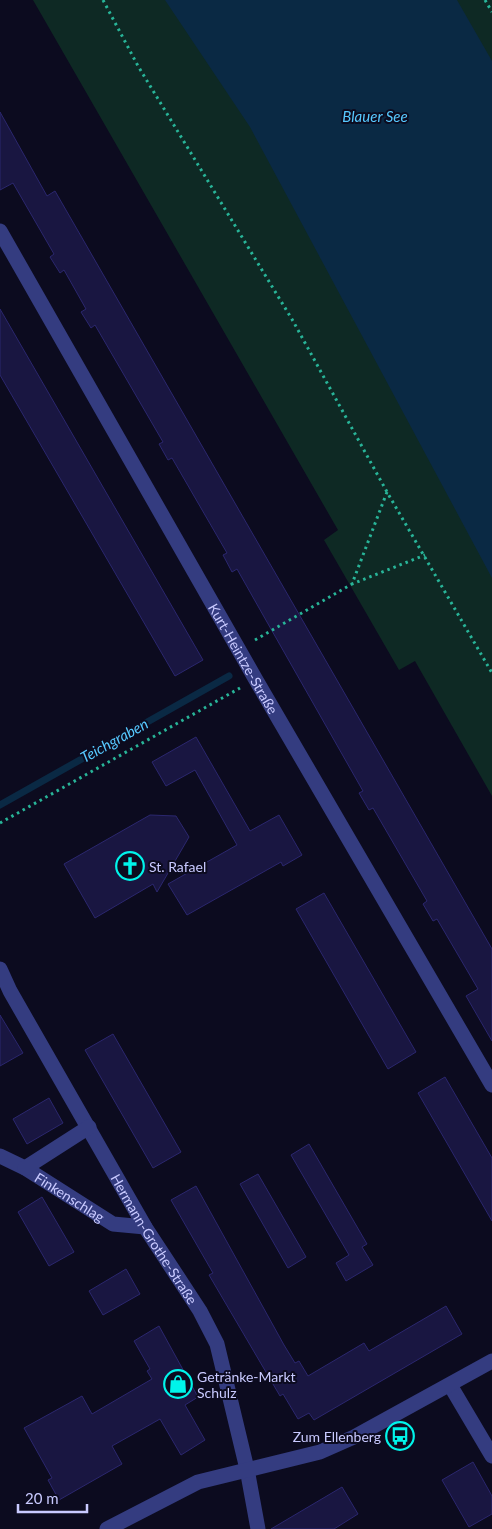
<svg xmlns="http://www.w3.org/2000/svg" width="492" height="1529" viewBox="0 0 492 1529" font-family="Lato,sans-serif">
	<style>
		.green { fill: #0e2924 }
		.water { fill: #0a2944 }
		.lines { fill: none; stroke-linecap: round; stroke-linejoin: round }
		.stream { stroke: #0a2944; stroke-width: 7 }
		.building { fill: #191641; stroke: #2b276e }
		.path { stroke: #28b498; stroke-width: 3; stroke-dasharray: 2.5 4; stroke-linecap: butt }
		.minor { stroke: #343c80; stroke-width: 15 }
		.labels { text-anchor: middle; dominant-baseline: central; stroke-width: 4; stroke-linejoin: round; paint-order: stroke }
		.street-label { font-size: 14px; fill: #c9caff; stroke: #0c0b1f }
		.poi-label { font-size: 14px; fill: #c9caff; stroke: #0c0b1f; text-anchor: start }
		.water-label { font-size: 15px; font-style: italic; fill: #57c9ff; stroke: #0c0b1f }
	</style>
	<rect width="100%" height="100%" fill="#0c0b1f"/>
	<!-- green -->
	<path class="green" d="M33,0h459v796l-77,-135 -16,9 -75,-130 14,-10z"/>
	<!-- water -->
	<path class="water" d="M165,0h292l35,61v517l-242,-451z"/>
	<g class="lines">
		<!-- stream -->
		<path class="stream" d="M0,805l229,-129"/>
	</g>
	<!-- building -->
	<path class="building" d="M0,112l47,84 8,-5 437,758v92l-26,-45 12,-7 -41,-70 -4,2 -10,-17 4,-3 -54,-93 -4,2 -10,-17 4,-2 -100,-176 -26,-46 -5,3 -9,-17 4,-2 -55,-95 -4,2 -9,-16 4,-2 -68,-117 -4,3 -10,-16 5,-3 -22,-39 -4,3 -10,-16 4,-3 -41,-71 -13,7z
		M0,309l203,351 -28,16 -175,-301z
		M196,737l54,94 29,-16 23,40 -19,11 -2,-4 -94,53 -19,-31 69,-39 -42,-75 -29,16 -14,-24z
		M150,815l26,1 13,21 -32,55 -4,-8 -58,34 -31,-54z
		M324,893l92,159 -28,17 -92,-160z
		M0,1015l23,38 -23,13z
		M113,1034l68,118 -28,16 -68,-118z
		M445,1077l47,81v63l-74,-128z
		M49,1098l14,25 -36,21 -14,-25z
		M309,1144l58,100 -5,3 11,18 -27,16 -10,-18 13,-8 -58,-100z
		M258,1174l48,83 -18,11 -48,-84z
		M196,1186l88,159 11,18 4,-2 9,15 56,-33 5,8 77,-45 16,28 -148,86 -5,-7 -11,6 -15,-25 -3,2 -71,-121 4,-2 -42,-73z
		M42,1197l32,55 -25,14 -31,-54z
		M126,1269l14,25 -37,21 -14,-24z
		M159,1326l39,71 -13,8 20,35 -24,15 -21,-36 -48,27 10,18 -63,36 -11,-20 4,-2 -28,-50 58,-32 10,18 60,-35 -5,-8 3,-2 -16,-28z
		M473,1462l19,34v18l-23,13 -27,-47z
		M342,1487l16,27 -24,15h-63z"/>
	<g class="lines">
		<!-- path -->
		<path class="path" d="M103,0l35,66 155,255 94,171 105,181
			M485,0l7,12
			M387,492l-35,92 73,-29
			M255,640l97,-56
			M0,823l240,-135"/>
		<!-- minor -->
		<g class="minor">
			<path id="s1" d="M0,231l256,449 236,405"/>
			<path id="s2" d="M0,969l10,22 135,236 55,84 17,33 30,125 11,60"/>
			<path id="s3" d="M0,1156l25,12 88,56 32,3"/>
			<path d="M25,1168l64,-41"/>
			<path d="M450,1385l42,71"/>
			<path d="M107,1529l91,-47 122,-30 34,-15 138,-76"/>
		</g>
	</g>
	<!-- icons -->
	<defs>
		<symbol id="church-ring" viewBox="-11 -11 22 22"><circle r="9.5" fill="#0c0b1f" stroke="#00f4ea" stroke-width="1.5"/><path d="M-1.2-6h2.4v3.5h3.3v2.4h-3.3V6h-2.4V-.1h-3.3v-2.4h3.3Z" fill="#00f4ea"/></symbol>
		<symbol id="shop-ring" viewBox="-11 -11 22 22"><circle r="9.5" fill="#0c0b1f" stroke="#00f4ea" stroke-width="1.5"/><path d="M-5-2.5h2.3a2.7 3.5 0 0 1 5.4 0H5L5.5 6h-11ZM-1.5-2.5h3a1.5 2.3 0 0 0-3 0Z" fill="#00f4ea"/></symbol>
		<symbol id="bus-ring" viewBox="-11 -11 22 22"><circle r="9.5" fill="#0c0b1f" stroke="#00f4ea" stroke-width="1.5"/><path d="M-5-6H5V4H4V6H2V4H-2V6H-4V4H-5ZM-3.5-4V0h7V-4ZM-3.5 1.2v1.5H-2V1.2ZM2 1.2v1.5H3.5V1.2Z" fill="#00f4ea"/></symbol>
	</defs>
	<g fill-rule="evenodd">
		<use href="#church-ring" x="114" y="850" width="32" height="32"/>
		<use href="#shop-ring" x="162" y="1368" width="32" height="32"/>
		<use href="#bus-ring" x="384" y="1420" width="32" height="32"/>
	</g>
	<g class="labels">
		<!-- street labels -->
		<g class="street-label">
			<text stroke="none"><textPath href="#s1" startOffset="492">Kurt-Heintze-Straße</textPath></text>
			<text stroke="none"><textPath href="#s3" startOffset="81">Finkenschlag</textPath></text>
			<text stroke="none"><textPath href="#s2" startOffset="311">Hermann-Grothe-Straße</textPath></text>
		</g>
		<!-- poi labels -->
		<g class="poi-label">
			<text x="149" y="866">St. Rafael</text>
			<text x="197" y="1376">Getränke-Markt<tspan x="197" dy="16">Schulz</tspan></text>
			<text x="381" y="1436" text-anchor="end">Zum Ellenberg</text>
		</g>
		<!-- water labels -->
		<g class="water-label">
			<text x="375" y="116">Blauer See</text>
			<text transform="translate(114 740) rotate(-29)">Teichgraben</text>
		</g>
	</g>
	<!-- scale -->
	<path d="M18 1504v8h69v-8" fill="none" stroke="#c9caff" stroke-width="2.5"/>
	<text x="25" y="1504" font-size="15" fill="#c9caff" stroke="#0c0b1f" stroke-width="4" paint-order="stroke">20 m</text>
</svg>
